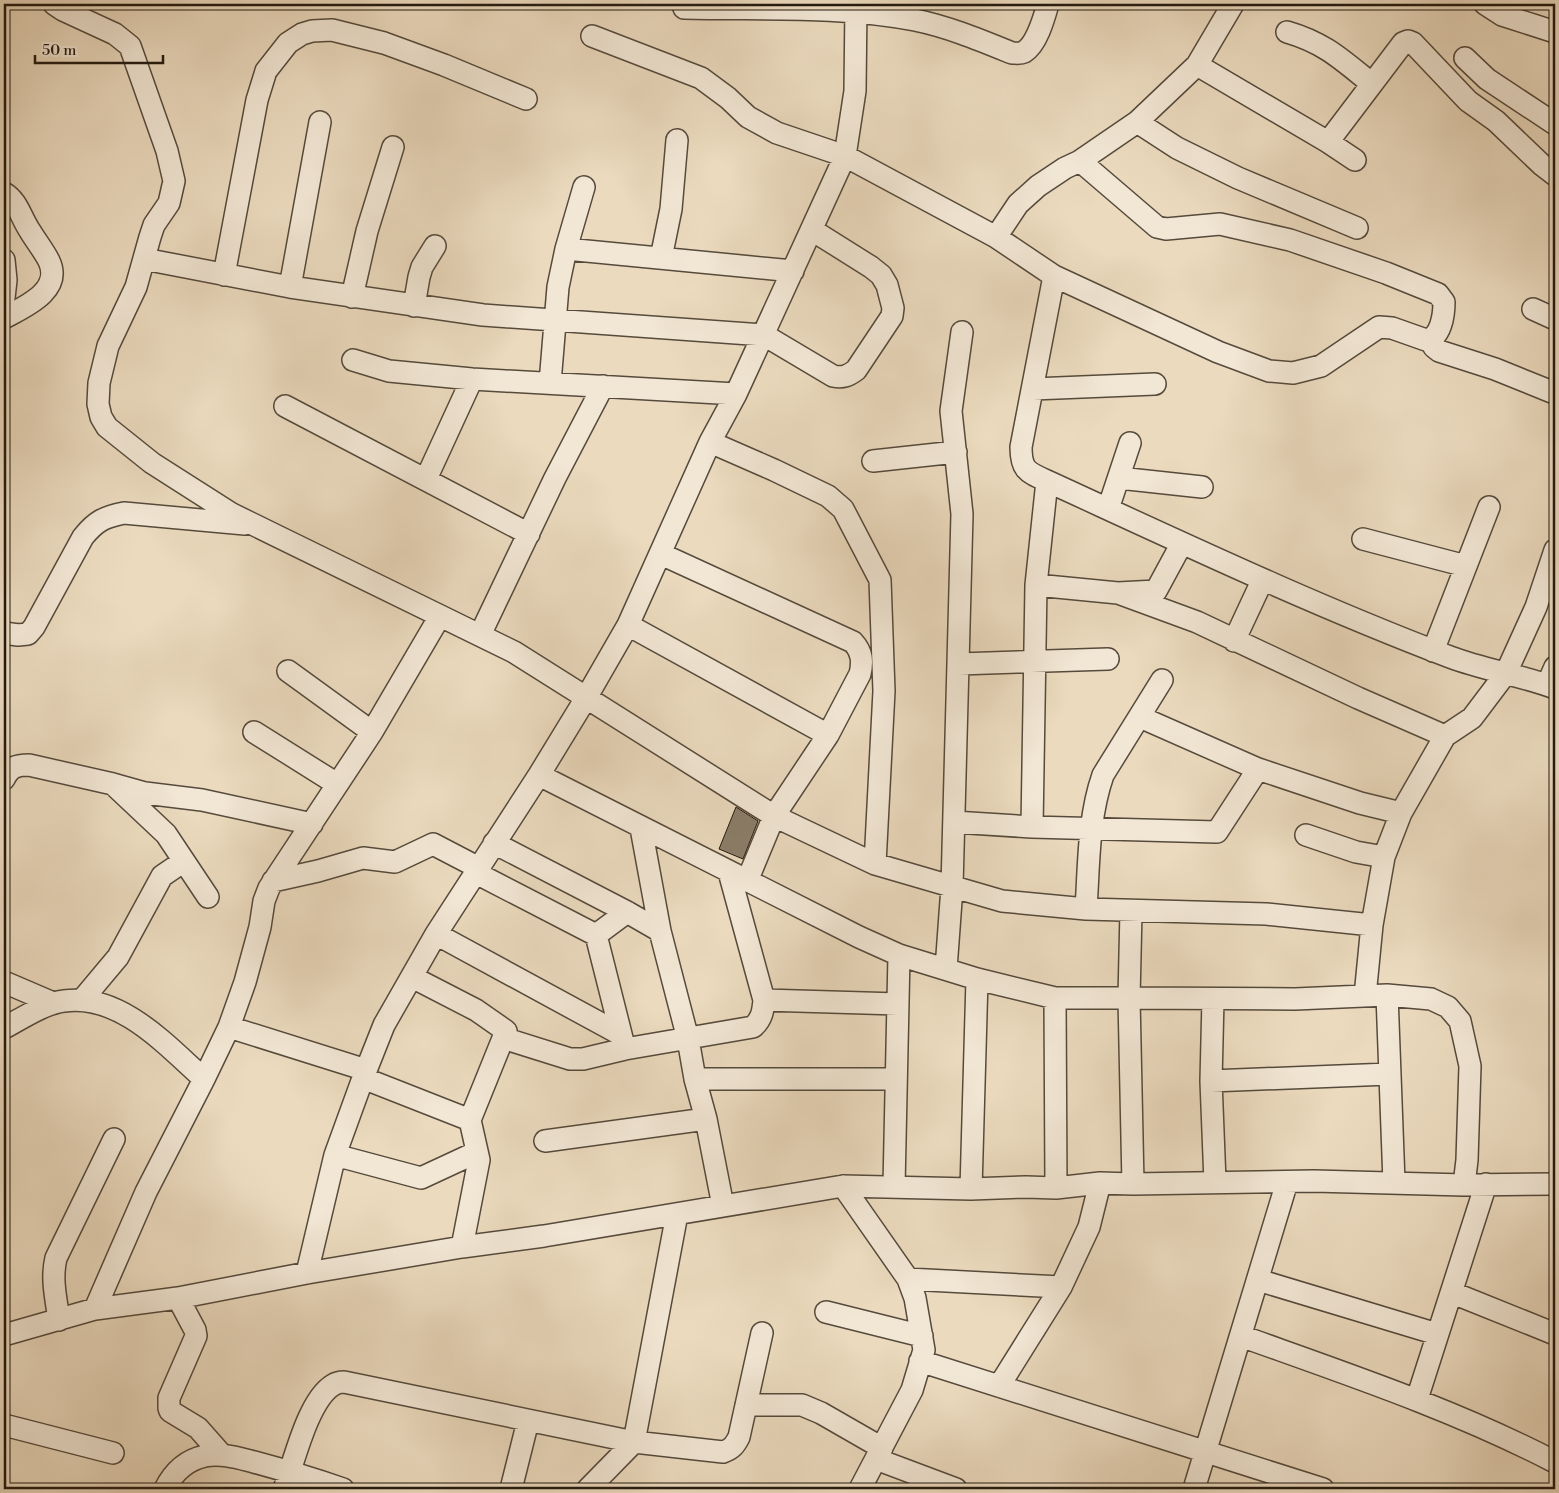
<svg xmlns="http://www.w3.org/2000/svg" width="1559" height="1493" viewBox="0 0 1559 1493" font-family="'Libre Bodoni',serif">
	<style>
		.building { fill: #8b7e6a; stroke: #231a10 }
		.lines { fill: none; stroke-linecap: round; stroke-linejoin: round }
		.minor-casing { stroke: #554a3c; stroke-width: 24 }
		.minor { stroke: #f2e7d5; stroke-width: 21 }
	</style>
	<rect width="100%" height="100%" fill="#ebdabe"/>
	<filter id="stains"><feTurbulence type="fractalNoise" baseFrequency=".004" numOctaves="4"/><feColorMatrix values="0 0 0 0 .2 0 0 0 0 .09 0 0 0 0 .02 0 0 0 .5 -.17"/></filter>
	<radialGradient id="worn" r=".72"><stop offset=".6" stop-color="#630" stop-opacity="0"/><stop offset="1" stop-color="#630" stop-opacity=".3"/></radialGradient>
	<!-- building -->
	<path class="building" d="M736,807l22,14 -15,38 -24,-10z"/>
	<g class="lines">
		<defs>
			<path id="minor" d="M54,4l9,6 52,24 15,12 37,105 7,30 -5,22 -15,22 -4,12 -14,50 -28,59 -9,37 -1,21 3,13 6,10 45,36 80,51 282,138 260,164 101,48 127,37 84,8 180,5 106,11 12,-68 17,-44 44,-77 27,-18 34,-45 30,-66 19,-57
				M1485,4l17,11 53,17
				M684,8c76,2 155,-3 231,12 34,7 65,20 97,33 4,0 8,1 12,-1 13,-8 20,-34 24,-48
				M1287,32c38,11 55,28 85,52
				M592,36l109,42 27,20 20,19 29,16 68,23 151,81 22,-33 20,-18 27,-18 15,-7 57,-39 60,-57 36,-61
				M1465,58l22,21 68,45
				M1197,65l131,77 27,18
				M1137,122l40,26 61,30 119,50
				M1328,142l75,-99 5,-2 5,2 55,58 28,20 46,44 13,10
				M1080,161l77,66 9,2 54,-5 70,16 96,33 52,21 6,8c0,13 -3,36 -18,38l-34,-12 -13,-1 -58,39 -28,7 -24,-2 -51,-19 -164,-76 -33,171c0,23 6,25 26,34 133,61 266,124 403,176 34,13 71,18 105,31
				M4,193c14,8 17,25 26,38 6,10 14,20 19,30 14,30 -25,46 -45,57
				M996,237l58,39
				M566,249l227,22
				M661,258l10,-49 6,-69
				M144,259l146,28 193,28 281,20 69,41c10,2 15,0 23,-6l36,-54 1,-8 -6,-23 -6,-10 -10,-8 -59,-37
				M4,260l2,20 -2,18
				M224,275l33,-175 9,-29 22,-28 14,-9 10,-3 20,-1 52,13 60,22 82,34
				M290,287l30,-165
				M352,297l15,-66 26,-84
				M414,306l5,-29 3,-10 13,-21
				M1533,309l22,10
				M1430,339l4,8 5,4 56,18 57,23
				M353,360l36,11 83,8 264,15
				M550,383l8,-96 8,-38 18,-62
				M1033,389l122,-5
				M285,406l244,128
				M710,442l64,28 54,26 15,13 37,71 4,111 -9,173
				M873,461l83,-9
				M1119,478l83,9
				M426,479l46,-100
				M1047,481l-11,104 -4,242 185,5 41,-63 -118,-52
				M1108,509l22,-66
				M1363,539l103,27
				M661,554l192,88c9,10 10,19 7,32l-32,61 -54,81 -27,65
				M1036,585l82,8 38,-2 26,-48
				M1118,593l79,29 161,76 87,38
				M628,625l200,110
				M4,633l14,2 10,-1 6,-7 49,-90c13,-16 21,-20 41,-24l121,11
				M480,635l75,-157 48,-92
				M1234,641l28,-60
				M1433,651l56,-144
				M959,664l149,-5
				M288,671l84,61
				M1547,685l8,-18
				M254,732l83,52
				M1258,769l102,34 41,10
				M539,775l320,162 40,18 78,24 78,19h74l2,-87
				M4,779c6,-12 12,-14 25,-14l84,19 32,9 57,7 110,24
				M115,786l51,48 42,63
				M954,822l78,5
				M641,828l19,103 28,108 7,40 11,40 17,87
				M1306,835l50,17 28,5
				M494,843l133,69 33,19
				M476,873l120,62
				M273,881l45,-10 45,-13 32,4 38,-18 46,24
				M1086,909c3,-45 2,-91 17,-134l59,-95
				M436,934l184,100
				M946,969l6,-82 10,-373 -11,-103 11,-79
				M412,977l64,33 30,21 -36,89 9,40 -17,87
				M4,982l49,21
				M1387,995l7,187
				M1365,996l7,-71
				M1055,998l1,190
				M1213,999l-2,82 4,101
				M82,1000l36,-43 44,-81 22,-15
				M764,1000l134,4
				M229,1027l137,43
				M4,1028c17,-9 41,-25 60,-27 56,-8 102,44 140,78
				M503,1038l67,21h13l42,-10 128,-22c9,-8 10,-16 11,-27l-35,-128
				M623,1042l-27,-107 31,-23
				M363,1078l107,42
				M695,1079h201
				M1211,1081l178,-7
				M545,1141l161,-22
				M335,1155l86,23 56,-26
				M1133,1184l-4,-186 166,1 92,-4 44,4 17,8 12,14 10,45 -3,94 -3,25
				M843,1186l65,93 7,19 9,52 -12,40 -52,99
				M894,1186l5,-231
				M971,1189l6,-210
				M307,1273l28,-118 28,-77 21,-53 52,-91 103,-159 47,-77 42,-73 82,-183 26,-48 109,-238 10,-65 1,-87
				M908,1279l153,8 -62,99
				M1258,1280l179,54
				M1061,1287l28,-60 11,-44
				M1453,1293l102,41
				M178,1298l17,32 1,6 -27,62v10l1,3 28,17 23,26
				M95,1309l51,-117 58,-113 25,-52 16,-45 15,-55 4,-26 5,-13 103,-156 68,-116
				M826,1312l96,24
				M59,1320c-3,-22 -8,-41 -3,-62l58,-119
				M4,1335l91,-26 83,-11 129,-25 155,-26 82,-11 299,-50 128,3 55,-2 30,1 44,-5 33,1 181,-3 150,4 91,-1
				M1241,1336c106,38 214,74 314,126
				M920,1361l403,128
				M1417,1399l69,-215
				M746,1405h56l19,8 61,35
				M4,1425l109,28
				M876,1459l80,30
				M165,1489c8,-16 21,-29 40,-33 17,-3 33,2 49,6 30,8 60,17 89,27
				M284,1489c10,-27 24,-89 49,-104 3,-2 8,-3 11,-3l290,60 89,10c9,-3 12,-7 16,-15l23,-104
				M511,1489l17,-68
				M588,1489l46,-47 43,-228
				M1194,1489l93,-307"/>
		</defs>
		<!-- minor casing -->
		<use href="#minor" class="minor-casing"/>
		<!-- minor -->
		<use href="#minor" class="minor"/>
	</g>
	<!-- margin -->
	<rect width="1559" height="1493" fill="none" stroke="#ebdabe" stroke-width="20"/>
	<rect x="5" y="5" width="1549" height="1483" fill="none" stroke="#231a10" stroke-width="2.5"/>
	<rect x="10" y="10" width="1539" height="1473" fill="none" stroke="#231a10"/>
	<!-- scale -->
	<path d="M35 55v8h128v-8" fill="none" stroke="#231a10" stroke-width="2.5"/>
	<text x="42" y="55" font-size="15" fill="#231a10" stroke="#f2e7d5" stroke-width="4" paint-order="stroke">50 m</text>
	<rect width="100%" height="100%" filter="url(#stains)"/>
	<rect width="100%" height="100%" fill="url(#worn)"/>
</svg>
